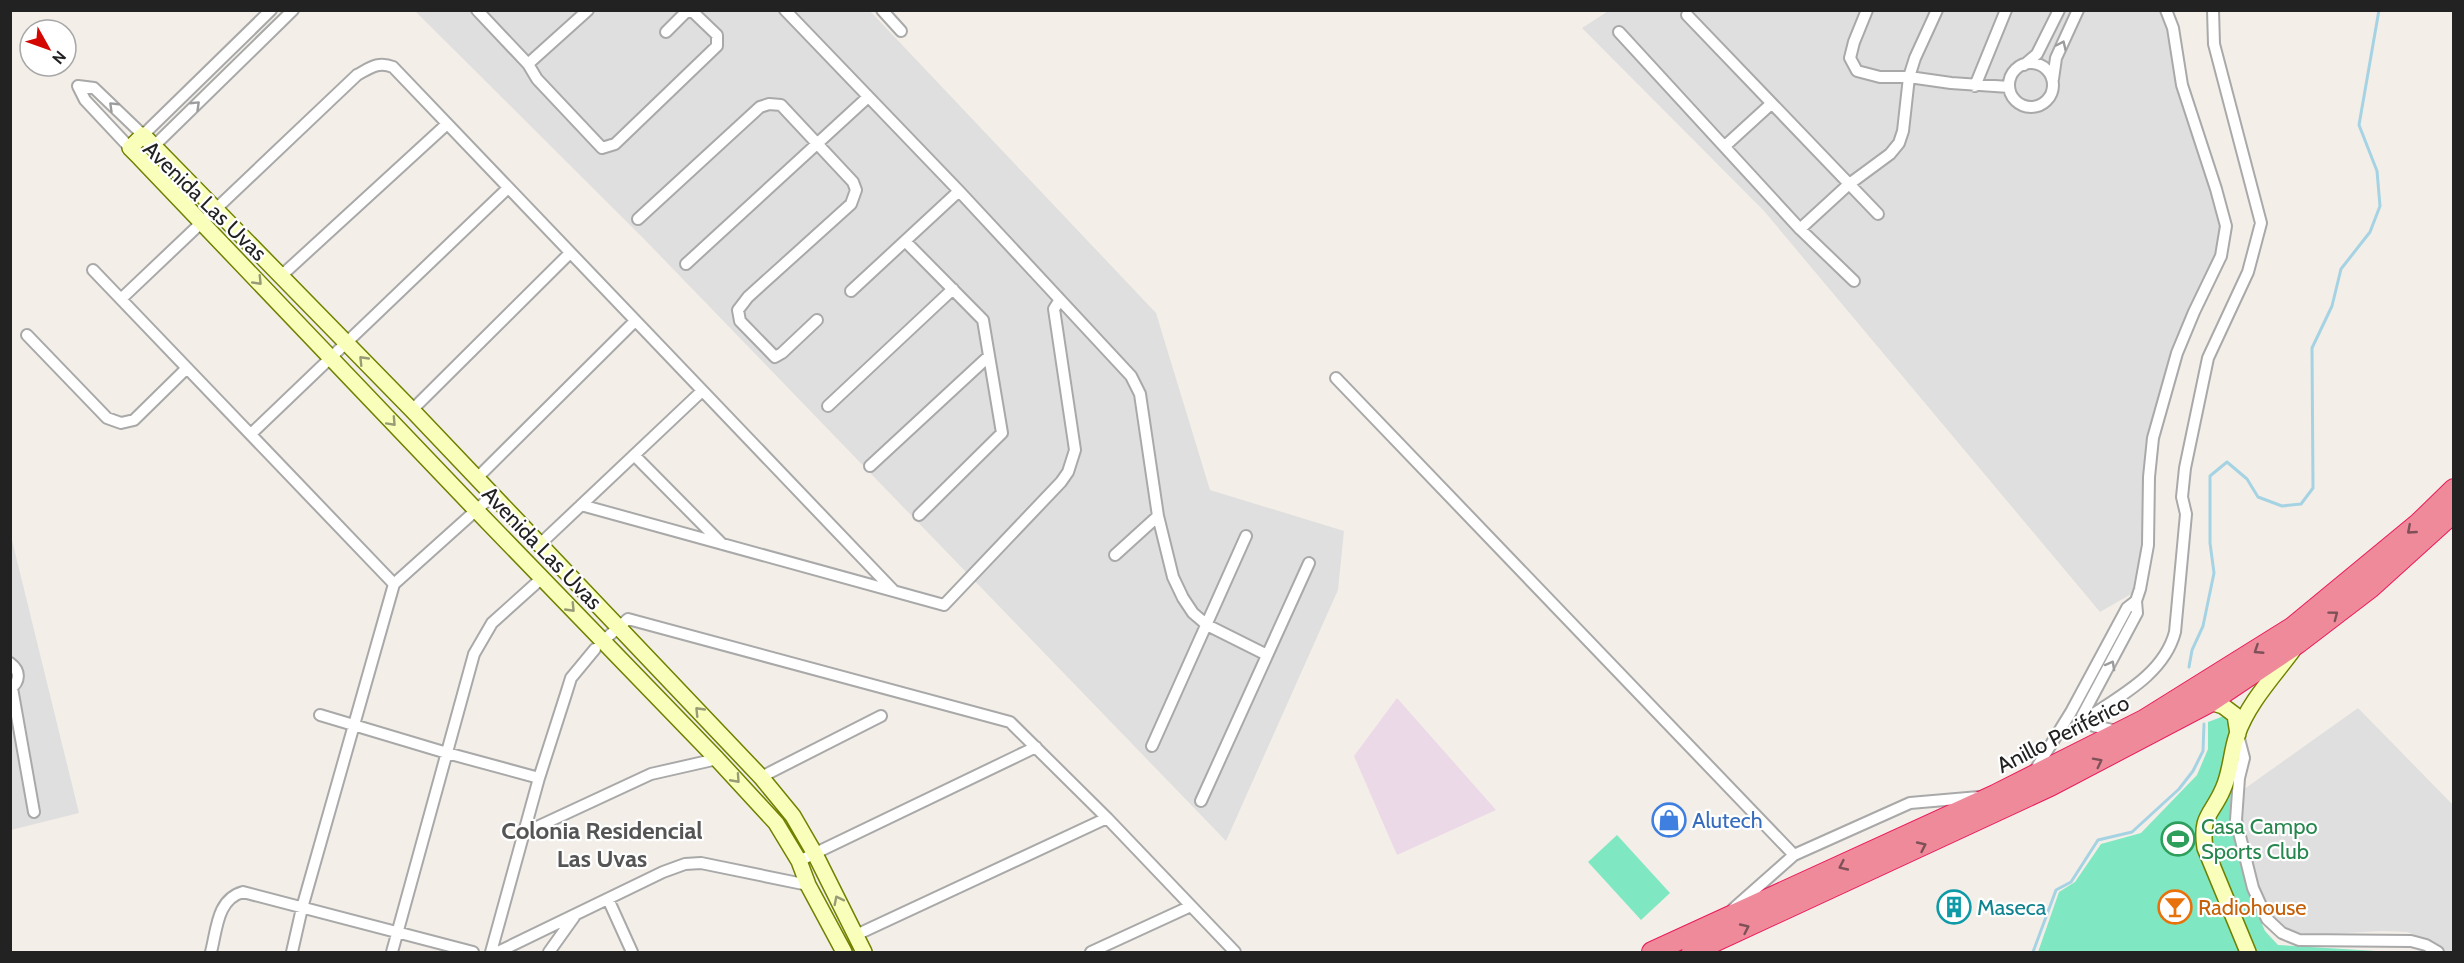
<svg xmlns="http://www.w3.org/2000/svg" width="2464" height="963" viewBox="0 0 2464 963" font-family="Cabin,sans-serif">
	<style>
		.residential { fill: #e0dfdf }
		.industrial { fill: #ecd9e8 }
		.pitch { fill: #80e7c3 }
		.lines { fill: none; stroke-linecap: round; stroke-linejoin: round }
		.stream { stroke: #a5d3e3; stroke-width: 3 }
		.street-casing { stroke: #a9a9a9; stroke-width: 14 }
		.secondary-casing { stroke: #6f8100; stroke-width: 18 }
		.highway-casing { stroke: #eb1b5b; stroke-width: 22 }
		.street { stroke: #fff; stroke-width: 10 }
		.secondary { stroke: #f9ffba; stroke-width: 15 }
		.highway { stroke: #ef8a9a; stroke-width: 20 }
		.oneway { stroke: #9c9c9c }
		.oneway2 { stroke: #989c76 }
		.oneway3 { stroke: #7e5158 }
		.labels { text-anchor: middle; dominant-baseline: central; stroke-width: 4.5; stroke-linejoin: round; paint-order: stroke }
		.street-label { font-size: 22px; fill: #222; stroke: #fff }
		.shop-label { font-size: 22px; fill: #366cbe; stroke: #fff; text-anchor: start }
		.leisure-label { font-size: 22px; fill: #27864d; stroke: #fff; text-anchor: start }
		.culture-label { font-size: 22px; fill: #0d838f; stroke: #fff; text-anchor: start }
		.food-label { font-size: 22px; fill: #c56008; stroke: #fff; text-anchor: start }
		.neighbourhood-label { font-size: 24px; font-weight: bold; fill: #555; stroke: #fff }
	</style>
	<rect width="100%" height="100%" fill="#f3efe8"/>
	<!-- residential -->
	<path class="residential" d="M1610,10l556,1 16,74 44,141 -5,30 -27,56 -41,126 -13,151 -40,23 -336,-401 -182,-183z
		M415,11h455l286,302 54,177 134,41 -6,59 -112,251 -581,-601z
		M10,532l69,281 -68,17h-1z
		M2358,708l95,97v147h-8l-25,-15 -13,-5 -25,-1 -73,4 -16,-4 -13,-5 -10,-12 -12,-27 -16,-65 -2,-30z"/>
	<!-- industrial -->
	<path class="industrial" d="M1397,698l99,112 -99,45 -43,-99z"/>
	<!-- pitch -->
	<path class="pitch" d="M2224,716l5,8 8,32 -6,34 -1,32 17,68 18,41 13,14 114,7h-354l21,-60 16,-10 26,-38 40,-11 56,-58 11,-26v-27z
		M1617,835l53,58 -29,27 -53,-58z"/>
	<g class="lines">
		<!-- stream -->
		<path class="stream" d="M2189,667l3,-17 11,-24 11,-53 -4,-30v-67l17,-14 20,17 11,18 24,9 19,-2 12,-16 -1,-140 20,-42 9,-37 29,-37 10,-26 -3,-35 -18,-46 20,-115
			M2033,952l23,-62 15,-8 27,-42 34,-8 47,-43 14,-18 10,-20 1,-27"/>
		<defs>
			<path id="street" d="M477,10l51,54 9,15 65,69 13,-4 102,-98v-11l-24,-23h-7l-20,20
				M785,10l174,181 172,185 9,18 18,122 15,61 10,21 10,15 14,12 60,30
				M882,10l19,21
				M1867,10l-13,32 -4,16 7,13 23,6h29l42,6 58,4
				M1687,15l191,199
				M1619,32l181,197 54,52
				M2009 85a22 22 0 1 1 44 0a22 22 0 1 1-44 0Z
				M528,64l60,-54
				M2024,65l13,-11 22,-44
				M2053,79l3,-21 22,-48
				M78,86l16,2 49,47 128,-125
				M78,86l7,14 45,48
				M1975,86l31,-76
				M154,146l139,-136
				M1725,146l46,-42
				M638,219l122,-112 9,-3 12,1 72,77 3,8 -5,14 -103,93 -10,13 2,11 35,36 7,-4 35,-33
				M1800,229l48,-44 42,-31 9,-11 4,-12 6,-54 6,-19 22,-48
				M905,241l78,79 19,113 -83,82
				M686,264l182,-167
				M93,270l301,314
				M281,276l166,-152
				M851,291l108,-100
				M121,299l236,-224c13,-7 21,-14 36,-8l500,523
				M27,335l80,83 14,5 13,-3 53,-52
				M1336,378l458,477
				M828,406l125,-117
				M412,410l158,-157
				M251,434l257,-246
				M634,455l88,89
				M870,466l119,-110
				M476,479l159,-158
				M581,505l363,100 117,-123 7,-10 7,-22 -21,-141 5,-8
				M539,545l163,-154
				M1115,555l43,-39
				M603,641l25,-22 382,103 97,96 128,134
				M10,663c11,8 10,19 0,26
				M12,688l22,124
				M320,715l127,38 92,25
				M2082,716l55,-103 -1,-12 4,-12 8,-44 1,-68 4,-39 24,-85 17,-41 27,-56 5,-30 -10,-37 -34,-104 -9,-57 -7,-18
				M2083,717l11,9 23,5
				M2086,719c34,-23 78,-45 89,-87l11,-118 -4,-17 3,-29 23,-110 40,-86 13,-49 -47,-179 -1,-34
				M2238,735l6,23 -5,20 -3,42 17,68 14,31 15,14 17,7 112,1 15,4 12,7
				M1152,746l94,-210
				M2034,772l37,-60 56,-104 9,-7
				M761,777l120,-61
				M1201,801l108,-238
				M524,833l127,-59 66,-15
				M799,861l237,-114
				M608,899l24,53
				M1733,909l61,-54 116,-52 69,-6
				M856,935l251,-117
				M211,952c6,-23 6,-53 32,-60l230,60
				M292,952l10,-44 92,-324 98,-88
				M392,952l82,-298 18,-31 50,-45
				M491,952l48,-174 27,-84 5,-16 24,-29
				M498,952l165,-80 22,-8 16,-1 107,22
				M549,952l25,-35
				M1091,952l100,-46"/>
			<path id="secondary" d="M2210,702l13,4 12,9 3,19
				M844,952l-36,-67 -9,-24 -23,-38 -59,-64 -241,-249 -336,-352 -10,-10 13,-13 269,275 349,367 32,39 22,38 49,98
				M2248,952l-43,-104c-5,-33 7,-33 18,-59 8,-17 8,-37 14,-54 11,-32 37,-59 56,-85"/>
			<path id="highway" d="M1652,952l343,-157 149,-75 149,-93 126,-104 35,-34
				M1692,952l358,-166 160,-84 88,-59 72,-55 84,-76"/>
		</defs>
		<!-- street casing -->
		<use href="#street" class="street-casing"/>
		<!-- secondary casing -->
		<use href="#secondary" class="secondary-casing"/>
		<!-- highway casing -->
		<use href="#highway" class="highway-casing"/>
		<!-- street -->
		<use href="#street" class="street"/>
		<!-- secondary -->
		<use href="#secondary" class="secondary"/>
		<!-- highway -->
		<use href="#highway" class="highway"/>
	</g>
	<!-- one-way arrows -->
	<defs><path id="oneway-chevron" d="M-2-3.5L2.5 0L-2 3.5" fill="none" stroke-width="1.6" stroke-linecap="round" stroke-linejoin="round" transform="scale(1.5)"/></defs>
	<g class="oneway">
		<use href="#oneway-chevron" transform="translate(2062 45) rotate(-65)"/>
		<use href="#oneway-chevron" transform="translate(196 105) rotate(-44)"/>
		<use href="#oneway-chevron" transform="translate(113 106) rotate(-136)"/>
		<use href="#oneway-chevron" transform="translate(2111 665) rotate(-61)"/>
	</g>
	<g class="oneway2">
		<use href="#oneway-chevron" transform="translate(258 281) rotate(46)"/>
		<use href="#oneway-chevron" transform="translate(363 360) rotate(-134)"/>
		<use href="#oneway-chevron" transform="translate(392 422) rotate(47)"/>
		<use href="#oneway-chevron" transform="translate(571 608) rotate(46)"/>
		<use href="#oneway-chevron" transform="translate(699 711) rotate(-134)"/>
		<use href="#oneway-chevron" transform="translate(736 779) rotate(48)"/>
		<use href="#oneway-chevron" transform="translate(838 900) rotate(-117)"/>
	</g>
	<g class="oneway3">
		<use href="#oneway-chevron" transform="translate(2411 530) rotate(139)"/>
		<use href="#oneway-chevron" transform="translate(2334 615) rotate(-37)"/>
		<use href="#oneway-chevron" transform="translate(2258 650) rotate(147)"/>
		<use href="#oneway-chevron" transform="translate(2098 762) rotate(-27)"/>
		<use href="#oneway-chevron" transform="translate(1922 846) rotate(-25)"/>
		<use href="#oneway-chevron" transform="translate(1843 866) rotate(155)"/>
		<use href="#oneway-chevron" transform="translate(1745 928) rotate(-25)"/>
	</g>
	<!-- icons -->
	<defs>
		<symbol id="shop-ring" viewBox="-11 -11 22 22"><circle r="9.5" fill="#fff" stroke="#3f7fe0" stroke-width="1.5"/><path d="M-5-2.5h2.3a2.7 3.5 0 0 1 5.4 0H5L5.5 6h-11ZM-1.5-2.5h3a1.5 2.3 0 0 0-3 0Z" fill="#3f7fe0"/></symbol>
		<symbol id="stadium-ring" viewBox="-11 -11 22 22"><circle r="9.5" fill="#fff" stroke="#2e9e5b" stroke-width="1.5"/><path d="M0-5a6.5 5 0 1 0 0 10a6.5 5 0 1 0 0-10ZM-3.5-1.8h7v3.6h-7Z" fill="#2e9e5b"/></symbol>
		<symbol id="building-ring" viewBox="-11 -11 22 22"><circle r="9.5" fill="#fff" stroke="#0f9aa8" stroke-width="1.5"/><path d="M-4-6H4V6H1V3H-1V6H-4ZM-2.5-4.3h1.7v1.8h-1.7ZM.8-4.3h1.7v1.8H.8ZM-2.5-1h1.7V.8h-1.7ZM.8-1h1.7V.8H.8Z" fill="#0f9aa8"/></symbol>
		<symbol id="bar-ring" viewBox="-11 -11 22 22"><circle r="9.5" fill="#fff" stroke="#e8710a" stroke-width="1.5"/><path d="M-6-5H6L.8 .8V4.5H3.5V6h-7V4.5H-.8V.8Z" fill="#e8710a"/></symbol>
	</defs>
	<g fill-rule="evenodd">
		<use href="#shop-ring" x="1650" y="801" width="38" height="38"/>
		<use href="#stadium-ring" x="2159" y="820" width="38" height="38"/>
		<use href="#building-ring" x="1935" y="888" width="38" height="38"/>
		<use href="#bar-ring" x="2156" y="888" width="38" height="38"/>
	</g>
	<g class="labels">
		<!-- street labels -->
		<g class="street-label">
			<text transform="translate(205 201) rotate(44)">Avenida Las Uvas</text>
			<text transform="translate(542 548) rotate(46)">Avenida Las Uvas</text>
			<text transform="translate(2063 734) rotate(-27)">Anillo Periférico</text>
		</g>
		<!-- shop labels -->
		<g class="shop-label">
			<text x="1692" y="820">Alutech</text>
		</g>
		<!-- leisure labels -->
		<g class="leisure-label">
			<text x="2201" y="826">Casa Campo<tspan x="2201" dy="25">Sports Club</tspan></text>
		</g>
		<!-- culture labels -->
		<g class="culture-label">
			<text x="1977" y="907">Maseca</text>
		</g>
		<!-- food labels -->
		<g class="food-label">
			<text x="2198" y="907">Radiohouse</text>
		</g>
		<!-- neighbourhood labels -->
		<g class="neighbourhood-label">
			<text x="602" y="830">Colonia Residencial<tspan x="602" dy="28">Las Uvas</tspan></text>
		</g>
	</g>
	<!-- border -->
	<rect width="2464" height="963" fill="none" stroke="#222222" stroke-width="24"/>
	<!-- north arrow -->
	<g transform="translate(48 48) rotate(130)"><circle r="28" fill="#ffffff" stroke="#a7a7a7" stroke-width="1.5"/>
	<path d="M0-4.5L10 22L0 15L-10 22Z" fill="#d30700"/>
	<text y="-9" font-size="16" font-weight="bold" text-anchor="middle" fill="#222222">N</text>
	</g>
</svg>
